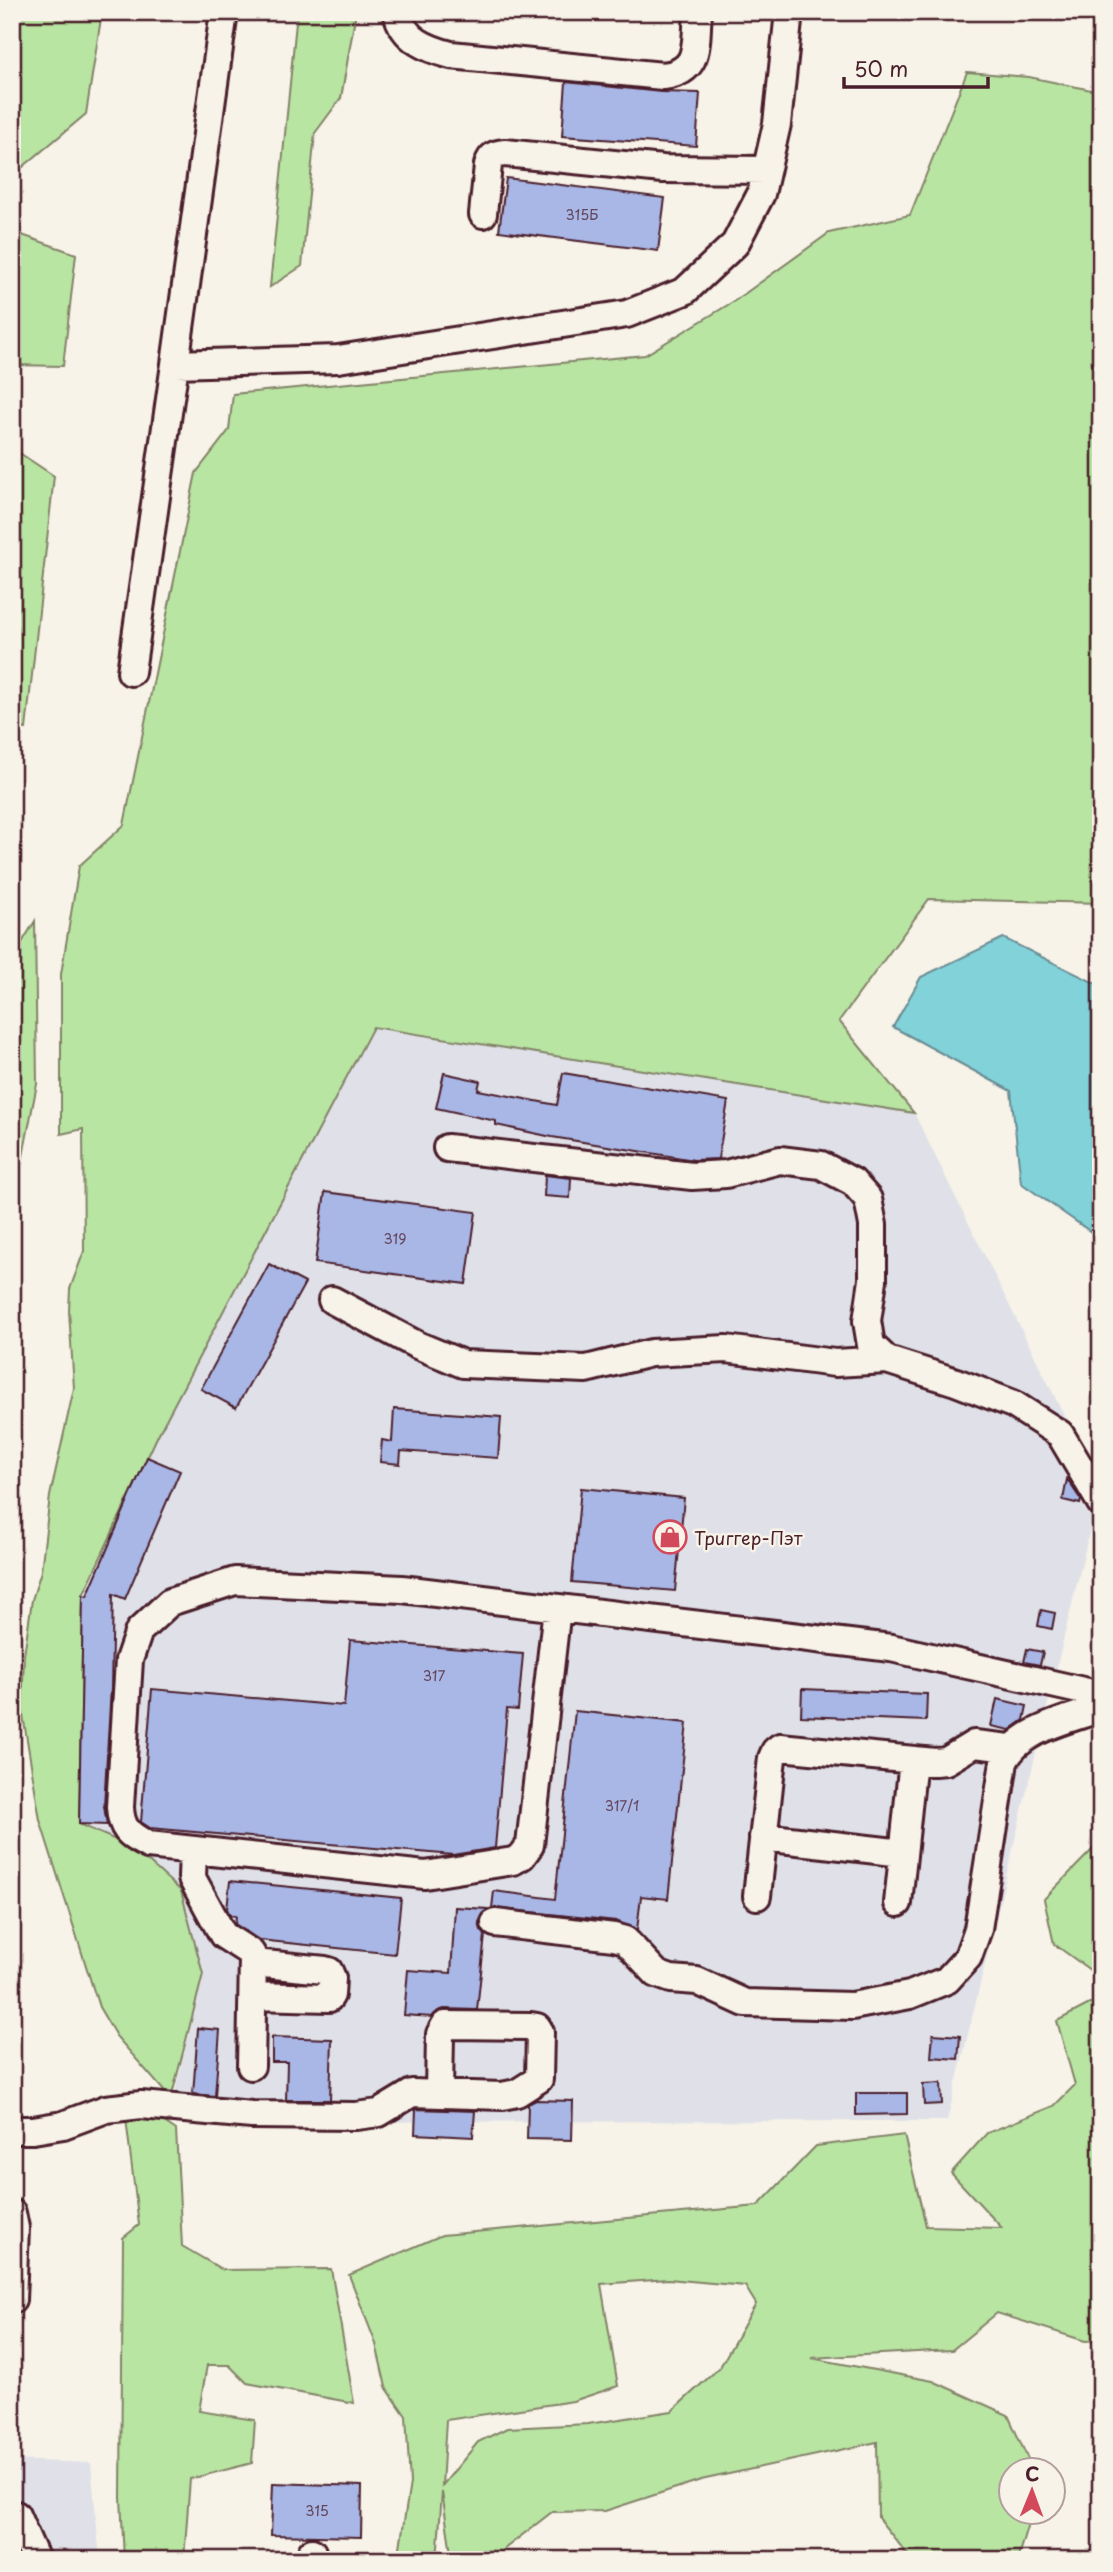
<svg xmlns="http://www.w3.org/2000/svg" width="1113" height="2572" viewBox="0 0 1113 2572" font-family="'Playpen Sans',sans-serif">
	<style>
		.built { fill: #e0e1e8 }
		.green { fill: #b9e5a3; stroke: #828267; stroke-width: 2; fill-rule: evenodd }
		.water { fill: #81d3d9; stroke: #6b8b93; stroke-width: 2 }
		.building { fill: #a9b7e7; stroke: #4a1f2b; stroke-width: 2 }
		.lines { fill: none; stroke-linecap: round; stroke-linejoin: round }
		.minor-casing { stroke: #4a1f2b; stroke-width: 32 }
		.minor { stroke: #f7f3e8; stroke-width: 26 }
		.labels { text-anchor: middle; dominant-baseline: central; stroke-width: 5; stroke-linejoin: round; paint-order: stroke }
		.number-label { font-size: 14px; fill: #62455a }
		.poi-label { font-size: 18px; fill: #4a1f2b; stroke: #f7f3e8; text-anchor: start }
	</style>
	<rect width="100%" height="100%" fill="#f7f3e8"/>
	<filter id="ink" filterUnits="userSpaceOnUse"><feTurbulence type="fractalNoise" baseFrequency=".0143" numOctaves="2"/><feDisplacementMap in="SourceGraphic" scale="14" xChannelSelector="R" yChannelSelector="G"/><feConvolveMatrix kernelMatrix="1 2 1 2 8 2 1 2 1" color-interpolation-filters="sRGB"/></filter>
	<g filter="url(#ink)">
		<!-- built -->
		<path class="built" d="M373,1027l541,86 186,375 -153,633 -779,1 35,-148 -22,-83 -105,-64 4,-221 78,-171z
			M12,2460l79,3 9,97h-88z"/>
		<!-- green -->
		<path class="green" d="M12,12h90l-16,102 -74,62z
			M297,12h59l-15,86 -26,35 -13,133 -32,21z
			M967,72l62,5 72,15v811l-172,-4 -90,122 75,92 -541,-86 -215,408 -75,160 -4,229 53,23 49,44 22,83 -32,125 -55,-63 -17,-29 -59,-187 -18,-111 2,-54 8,-55 9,-29 9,-75 24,-108 -5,-77 1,-22 14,-38 -1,-122 -22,5v-160l18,-108 45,-41 72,-352 33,-43 4,-36 412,-39 91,-55 93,-67 81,-18z
			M12,202l7,32 57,20 -13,112 -51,-1z
			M12,448l42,28 -28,253 -14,-3z
			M35,921l2,163 -25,129v-254z
			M1101,1841v137l-47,-34 -10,-45z
			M1101,1998v342l-16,1 -88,-28 -45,37 -141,8 122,23 75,34 25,55h-21v42l19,1 -14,47h-105l-34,-42 -1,-76 -176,38 -96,31 -53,1 -62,48h-38l-10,-68 -5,68h-39l12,-77 -4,-67 -20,-29 -10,-43 -27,-69 93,-40 316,-29 58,-60 88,-11 22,91 76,2 -51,-55 36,-40 67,-27 21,-21 -18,-64zM668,2279l77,7 11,18 -36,63 -48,44 -84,13 -81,4 -29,14 -36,44 4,-66 127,-19 45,-15 -17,-102z
			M123,2094l53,36 6,116 41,24 108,-1 23,134 -107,-20 -18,-18h-22l-8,46 56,9 -3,43 -62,16 -6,81h-60l-3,-63 2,-259 16,-13z"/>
		<!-- water -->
		<path class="water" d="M1003,938l98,48v253l-80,-56 -10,-92 -118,-64 28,-50z"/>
		<!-- building -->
		<path class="building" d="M566,82l95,10 39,1 -4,53 -134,-10z
			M506,178l159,20 -7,53 -159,-20z
			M444,1073l36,8 -2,9 79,15 6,-32 165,28 -10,58 -24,1 -142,-23 -56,-12v-4l-60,-13z
			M545,1175l26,3 -1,20 -26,-2z
			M325,1192l151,20 -10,72 -151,-21z
			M269,1264l36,19 -69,125 -35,-19z
			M394,1409l107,8 -3,41 -97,-7 -1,13 -20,-2 2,-22 10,2z
			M147,1457l33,14 -55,128 -12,-5 -2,94 -7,118 3,19 -28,-1 4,-229 4,1z
			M1067,1479l14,21 -1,4 -17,-4z
			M581,1488l103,10 -9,93 -103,-9z
			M1041,1610l14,3 -3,16 -14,-3z
			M350,1640l173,14 -5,56 -11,-1 -12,139 -42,7 -303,-27 -9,-6 11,-133 192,17z
			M1027,1649l16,3 -3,13 -16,-3z
			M802,1689l125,5 -1,27 -125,-5z
			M997,1699l30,7 -3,14 -14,10 -19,-4z
			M575,1711l112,12 -19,176 -27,-3 -4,34 -21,-9 -124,-13 2,-17 61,8z
			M230,1881l171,17 -6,56 -136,-14 -24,-16 1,-8 -6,-1 -3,-6z
			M455,1907l32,2 -8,13 2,8 4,5 -8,75 -33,-1 -6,2 -6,6 -28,-2 4,-45 43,3z
			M198,2028l22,2 -5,66 -22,-2z
			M933,2034l27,2 -2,23 -27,-2z
			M272,2037l60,2 -2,61h-44l1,-38h-15z
			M941,2083l1,21 -18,1 -1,-21z
			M856,2093h51v21l-51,1z
			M536,2100l37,1 -1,39 -45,-1 1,-35z
			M416,2109l59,2 -2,26 -58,-3z
			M273,2483l89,3 -1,51 -90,-2z"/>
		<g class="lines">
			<defs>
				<path id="minor" d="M397,12c6,28 31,37 54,43l212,21c38,-4 32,-32 35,-64
					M483,214l5,-49c3,-10 7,-11 17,-12l158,16 103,1
					M175,364l49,-352
					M131,672l44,-308 163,-5 289,-45 58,-23 50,-47 26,-50 16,-70 12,-112
					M447,1148l245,28 34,-2 54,-14 41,5 32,17 15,17 5,26v55l-6,41 4,24 16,15 69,22 57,22 47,30 41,69
					M332,1300l85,45 46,19 123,5 65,-16 75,-4 109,14 52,-3
					M557,1608l-27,237 -8,11 -9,5 -88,14 -277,-30c-19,-10 -27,-16 -28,-38l9,-147 10,-29 31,-29 65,-21 167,8 489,59 210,47
					M763,1837l140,16
					M193,1850l-1,28 31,57 28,18 2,4 -2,109
					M757,1896l15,-138 3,-7 5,-4 155,15 11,-1 28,-17 36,4
					M898,1903l15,-143
					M495,1923l119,14 11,3 32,34 14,5 26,2 48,22 107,3 58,-11 37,-15 21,-23 10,-28 26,-167c15,-33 64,-42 97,-54
					M253,1996l76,2 2,-3 1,-17 -3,-7 -4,-1 -71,-7
					M12,2130h21l30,-5 43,-16 35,-4 111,10 104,1 23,-3 33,-20 90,3 15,-3 22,-14 1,-47 -3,-5 -6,-1 -86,-1 -5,9 -1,60
					M12,2213l3,15 -3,72
					M16,2515l20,45
					M312,2560v-8"/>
			</defs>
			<!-- minor casing -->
			<use href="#minor" class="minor-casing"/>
			<!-- minor -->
			<use href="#minor" class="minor"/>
		</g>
	</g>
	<!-- icons -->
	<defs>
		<symbol id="shop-ring" viewBox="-11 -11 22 22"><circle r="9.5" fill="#f7f3e8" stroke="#d1495b" stroke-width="1.5"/><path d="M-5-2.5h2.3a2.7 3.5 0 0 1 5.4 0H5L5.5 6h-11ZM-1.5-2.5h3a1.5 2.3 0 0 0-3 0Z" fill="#d1495b"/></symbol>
	</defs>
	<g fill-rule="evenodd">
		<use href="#shop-ring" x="651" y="1518" width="38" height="38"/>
	</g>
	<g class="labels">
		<!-- number labels -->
		<g class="number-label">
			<text x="582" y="214">315Б</text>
			<text x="395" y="1238">319</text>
			<text x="434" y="1675">317</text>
			<text x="622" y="1805">317/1</text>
			<text x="317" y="2510">315</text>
		</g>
		<!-- poi labels -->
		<g class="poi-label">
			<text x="694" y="1537">Триггер-Пэт</text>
		</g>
	</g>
	<!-- margin -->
	<rect width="1113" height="2572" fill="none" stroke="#f7f3e8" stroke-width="42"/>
	<rect x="21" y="21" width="1071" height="2530" fill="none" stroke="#4a1f2b" stroke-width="2.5" filter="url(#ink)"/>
	<!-- north arrow -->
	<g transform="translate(1032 2491) rotate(1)"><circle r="33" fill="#f7f3e8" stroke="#b29e9c" stroke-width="2"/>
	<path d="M0-5L12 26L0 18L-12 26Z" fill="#d1495b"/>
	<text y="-10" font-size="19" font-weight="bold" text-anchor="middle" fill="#4a1f2b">С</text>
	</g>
	<!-- scale -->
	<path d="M844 77v10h144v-10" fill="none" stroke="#4a1f2b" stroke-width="3.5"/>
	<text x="854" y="77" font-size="21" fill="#4a1f2b" stroke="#f7f3e8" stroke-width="5" paint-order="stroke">50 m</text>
</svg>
